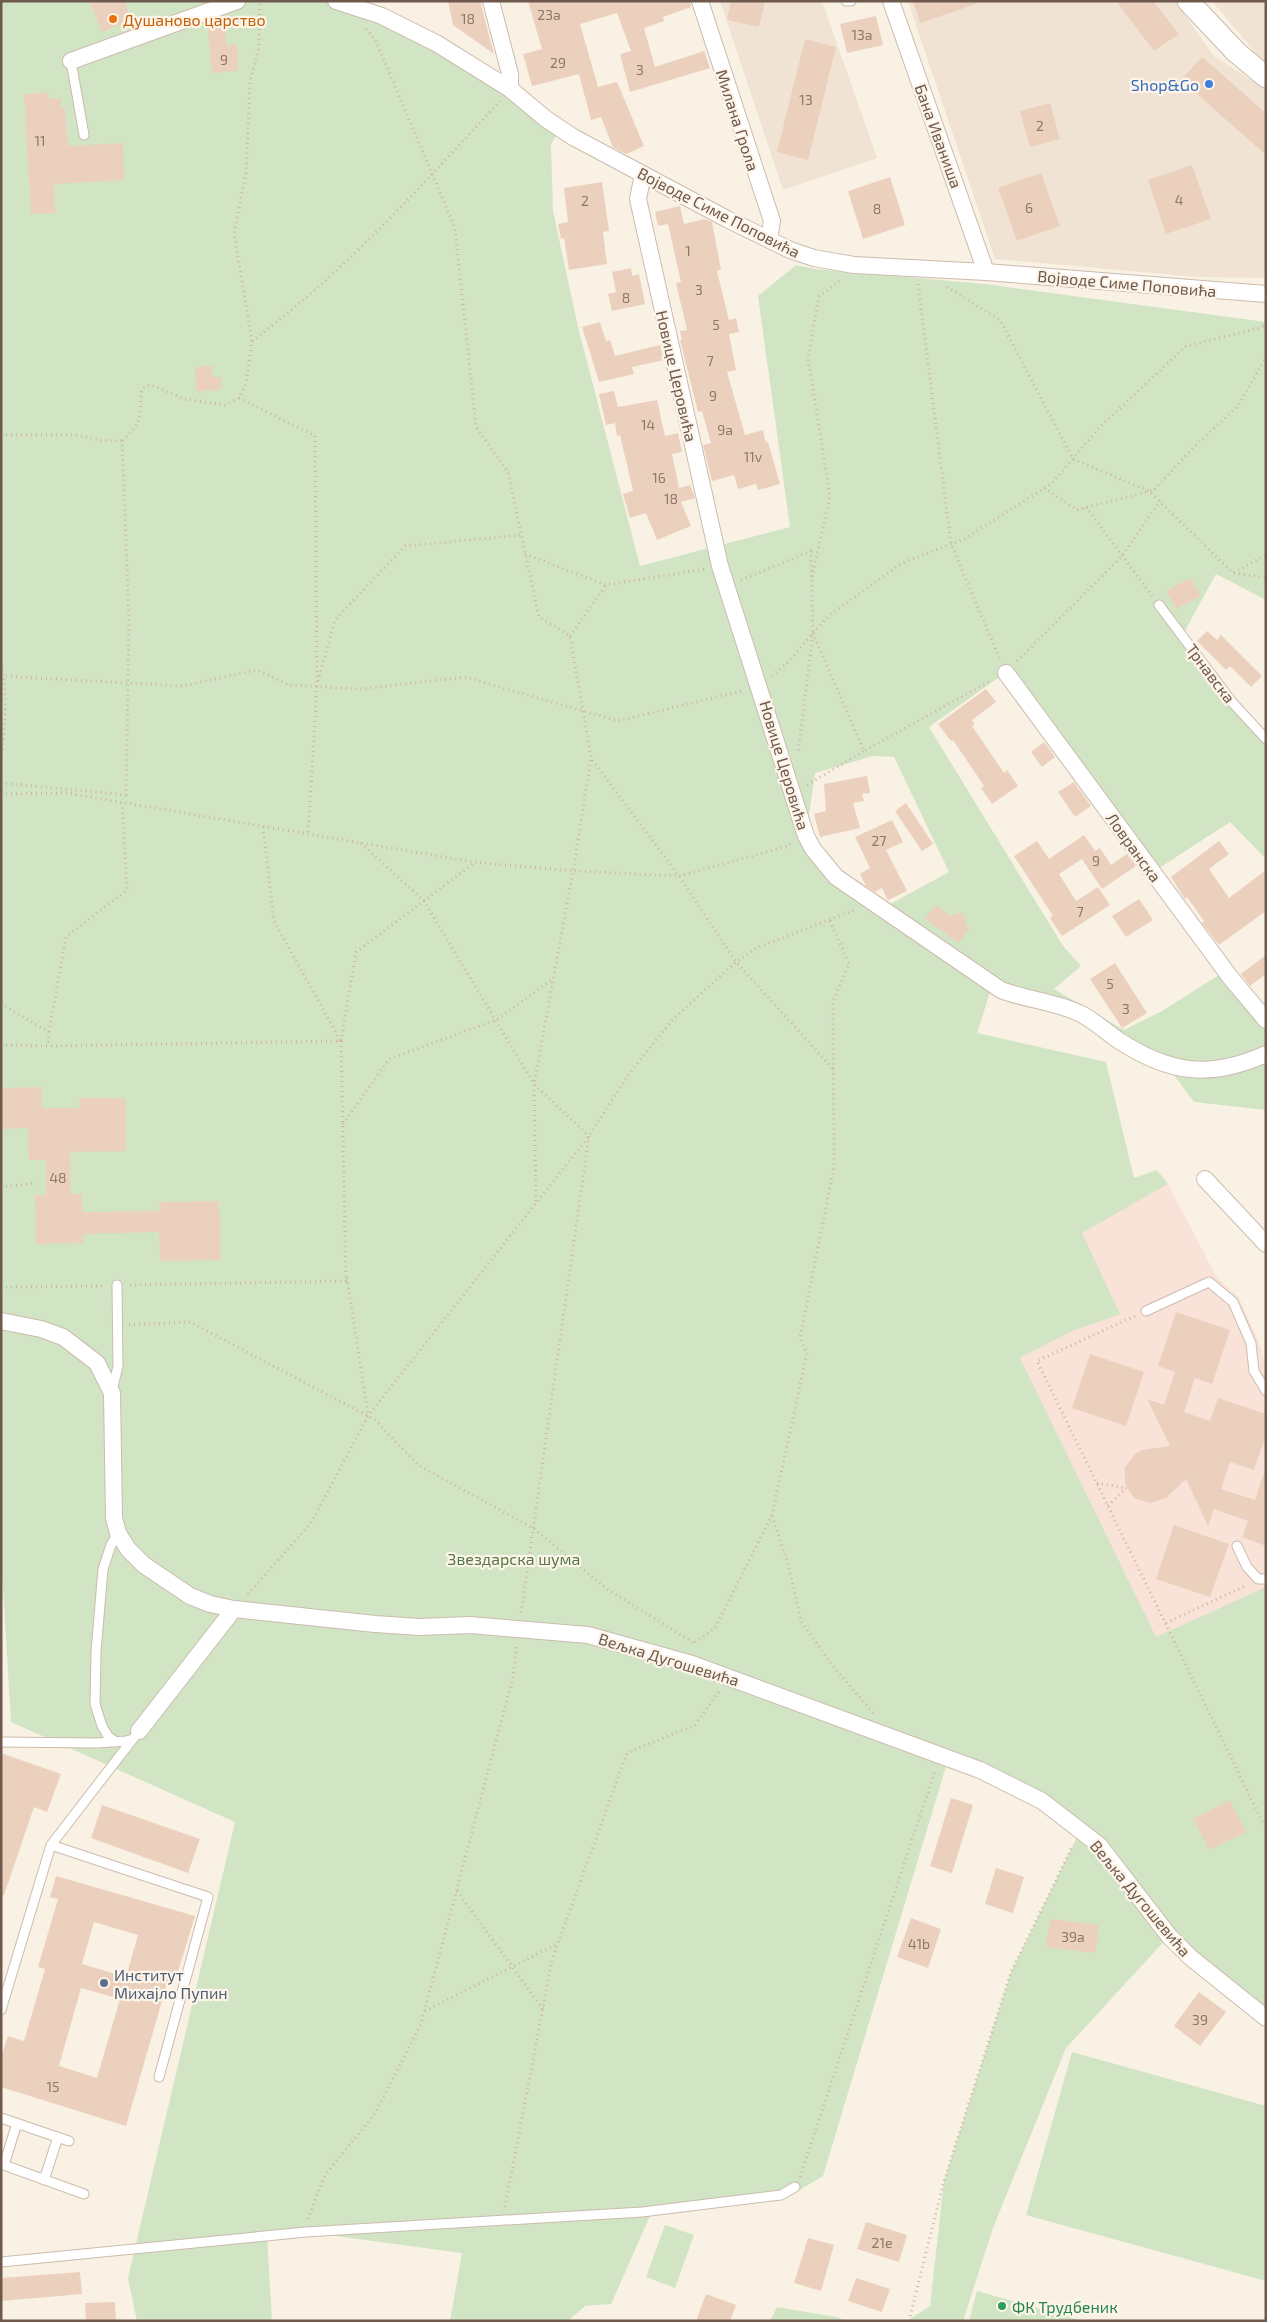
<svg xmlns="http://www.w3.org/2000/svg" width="1267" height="2322" viewBox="0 0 1267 2322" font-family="'Exo 2',sans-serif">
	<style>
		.residential { fill: #f0e3d3 }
		.commercial { fill: #f9e2d8 }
		.green { fill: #d1e5c4; fill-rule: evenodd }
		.building { fill: #ecd0be; fill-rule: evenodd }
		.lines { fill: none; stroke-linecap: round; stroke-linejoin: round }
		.service-casing { stroke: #ccbbae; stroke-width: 11 }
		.minor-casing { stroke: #ccbbae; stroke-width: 18 }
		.tertiary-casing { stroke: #ccbbae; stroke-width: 23 }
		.path { stroke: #d0b4a2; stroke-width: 3; stroke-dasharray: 1 4; stroke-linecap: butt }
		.service { stroke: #fff; stroke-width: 9 }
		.minor { stroke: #fff; stroke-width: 16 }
		.tertiary { stroke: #fff; stroke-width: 21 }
		.food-dot { fill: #e8710a; stroke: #fdf5e9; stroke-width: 2 }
		.shop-dot { fill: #3f7fe0; stroke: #fdf5e9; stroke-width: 2 }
		.service-dot { fill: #5c6f8a; stroke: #fdf5e9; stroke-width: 2 }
		.leisure-dot { fill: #2e9e5b; stroke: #fdf5e9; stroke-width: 2 }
		.labels { text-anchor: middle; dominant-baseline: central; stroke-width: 4.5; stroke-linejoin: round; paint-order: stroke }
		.number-label { font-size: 14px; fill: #8e7668 }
		.food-label { font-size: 16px; fill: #c56008; stroke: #fdf5e9; text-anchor: start }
		.shop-label { font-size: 16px; fill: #366cbe; stroke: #fdf5e9; text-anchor: end }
		.street-label { font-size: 16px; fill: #6f584c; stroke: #fdf5e9 }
		.park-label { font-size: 16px; fill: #577948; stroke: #fdf5e9 }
		.service-label { font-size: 16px; fill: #4e5e75; stroke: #fdf5e9; text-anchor: start }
		.leisure-label { font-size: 16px; fill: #27864d; stroke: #fdf5e9; text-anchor: start }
	</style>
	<rect width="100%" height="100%" fill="#f9f1e3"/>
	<!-- residential -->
	<path class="residential" d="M720,1h102l55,157 -94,32z
		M908,1h267l38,54 53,35v188l-68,-1 -203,-18z
		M1212,1h54v63l-3,-2z"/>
	<!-- commercial -->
	<path class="commercial" d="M1168,1184l48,92 23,22 20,44 7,25v627l-290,-647 105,-114z"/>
	<!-- green -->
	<path class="green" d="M1,1h358l202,128 -10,15 2,67 25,116 62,239 150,-39 -32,-231 38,-31 19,4 170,15 281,38v278l-50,-26 -34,62 84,100v123l-36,-37 -77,50 113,148v90l-72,-8 -29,-39 -82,-48 -91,-29 -15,47 129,29 28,116 23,-8 11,14 -86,49 38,81 -50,18 -50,26 136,279 110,-50v431l-97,-82 -103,112 -73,180 -30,93h-56l23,-15 14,-125 67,-209 70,-143 -15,-12 -119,-54 -124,413 -37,22 -136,18 -39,88 -26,2 -17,15h-118l12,-68 -156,-21 -39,4 5,85h-135l-9,-43 107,-456 -224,-100 -10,-167zM1005,673l219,299 -62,39 -38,19 -70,-41 27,-23 -18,-20 -134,-219zM873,756l21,1 55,115 -66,36 -70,-59 -7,-13 9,-63z
		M1072,2052l194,54v175l-240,-66z
		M665,2225l29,10 -19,53 -29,-11z
		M977,2291l106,30h-114z
		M777,2307l59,10 10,4h-76z"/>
	<!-- building -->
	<path class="building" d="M89,1h35l8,18 -30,13z
		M448,1h32l14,53 -41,-29z
		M528,1h162l1,6 -28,10 1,4 -20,7 11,39 49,-16 6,17 -80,24 -10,-38 11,-3 -14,-38 -37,11 18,63 19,-5 27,64 -18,8 -13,-7 -12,-30 -10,3 -12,-46 -47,12 -9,-32 19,-5z
		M731,1h34l-6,26 -32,-7z
		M913,1h63v3l-56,19z
		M1116,1h37l26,33 -25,17z
		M876,16l7,29 -36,8 -7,-29z
		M225,27l1,18 11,-1 1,27 -26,2 -4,-45z
		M805,39l31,8 -28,113 -31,-8z
		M1202,57l64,56v42l-85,-75z
		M49,92v7l12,-1v10h4l3,38 55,-3 1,37 -70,4 1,29 -24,1 -7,-120z
		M1050,103l10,36 -30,8 -10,-36z
		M1192,165l19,54 -45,15 -18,-54z
		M1041,173l19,53 -43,15 -19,-53z
		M890,177l15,48 -42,14 -15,-48z
		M602,182l7,49 -6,1 4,32 -38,6 -5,-32 -3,1 -3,-15 10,-2 -4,-34z
		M680,206l4,18 21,-5 7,3 9,48 -4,1 12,49 7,-2 3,14 -10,2 7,36 -9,2 18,63 18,-5 3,13 2,-1 12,42 -22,6 -2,-6 -18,5 -4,-14 -22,6 -9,-36 8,-2 -9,-32 -4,1 -18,-72h2l-2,-9 7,-1 -11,-47 5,-1 -13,-58 -10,2 -3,-14z
		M631,268l1,8 7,-2 6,30 -33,7 -4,-17 8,-2 -4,-20z
		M600,322l6,19 4,-1 5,16 45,-11 4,15 -32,7 2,7 -35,8 -17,-55z
		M212,366v11h9v13l-25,1 -1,-24z
		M614,391l4,16 39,-7 8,36 13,-3 4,19 -10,2 7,34 11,-3 5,13 -14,4 10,24 -34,14 -11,-27 -16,5 -7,-24 10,-3 -13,-56 -3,1 -2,-13 -9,2 -7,-31z
		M1191,578l10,18 -25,13 -10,-18z
		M1207,631l10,9 4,-5 41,41 -11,11 -21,-21 -4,4 -29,-29z
		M986,689l10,13 -24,18 3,4 -3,2 32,47 3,-3 11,16 -26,18 -11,-16 3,-2 -31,-46 -2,1 -13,-17z
		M1044,742l11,15 -13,10 -11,-15z
		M867,776l3,17 -8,1 2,7 -11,2 7,25 -40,9 -6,-23 12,-3 -2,-27z
		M1074,782l17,24 -16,11 -17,-25z
		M906,803l27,41 -11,7 -27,-40z
		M892,820l11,22 -17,8 21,41 -19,9 -6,-12 -7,4 -9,-6 -6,-12 10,-6 -15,-31z
		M1084,835l11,16 5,-3 11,17 16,-11 9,12 -34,23 -20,-30 -23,15 17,27 22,-14 12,18 -48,31 -12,-18 3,-2 -39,-60 23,-15 12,18z
		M1219,841l10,13 -20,15 20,29 37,-28v41l-47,34 -17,-22 2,-2 -17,-24 -2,2 -14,-22z
		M1139,899l14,21 -27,17 -14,-21z
		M935,905l16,11 11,-4 7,17 -10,14 -34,-24z
		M1266,955v19l-16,12 -9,-12z
		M1115,963l32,50 -25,15 -32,-49z
		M41,1087l1,21h37v-10h46l1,53 -56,1 1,42h11v18l77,-1v-9l60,-1 2,59 -61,1 -1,-29 -76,2v9l-47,1 -1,-49h11l-1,-35h-16l-1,-32 -27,1v-41z
		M1176,1312l54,18 -18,54 -17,-6 -11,34 26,9 8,-23 48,16v21l-12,35 -24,-8 -9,27 34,11 8,-25h3v71l-24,-9 6,-16 -34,-12 -6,17 -22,-47 -20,19 -16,5 -16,-5 -9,-14v-17l10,-13 7,-4 28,-4 -23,-47 17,6 11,-33 -17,-6z
		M1090,1354l54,18 -18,54 -54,-18z
		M1174,1525l55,19 -19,53 -54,-18z
		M1,1753l60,21 -14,38 -13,-5 -30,88h-3z
		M951,1798l22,7 -21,68 -22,-7z
		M1230,1800l16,32 -37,18 -16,-31z
		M102,1805l98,34 -12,34 -97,-35z
		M996,1868l28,9 -11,36 -28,-9z
		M56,1876l139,40 -18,59 -7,-2 -44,153 -125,-39v-30l7,-21 16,5 21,-72 -7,-2 20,-68 -8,-2zM94,1922l44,13 -12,42 -44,-13zM81,1988l39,11 -23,79 -38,-12z
		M911,1918l30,11 -13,39 -31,-11z
		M1050,1919l49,6 -4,28 -49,-6z
		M1199,1992l27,20 -26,34 -26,-20z
		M866,2222l41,13 -8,27 -42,-13z
		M808,2238l26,7 -13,46 -27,-8z
		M80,2272l2,22 -81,7v-23z
		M856,2278l34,11 -8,23 -34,-11z
		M706,2294l30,11 -6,16h-34z
		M115,2302l1,19h-30l-1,-18z"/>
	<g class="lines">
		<defs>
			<path id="service" d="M846,1h5
				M71,61l13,74
				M1159,605l73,97 34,37
				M1146,1311l63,-29 24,20 18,41 3,28 12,20
				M112,1391l6,-25 -1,-81
				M1237,1546l10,21 11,12h8
				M1,1742l96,1 29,-2 7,-2
				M116,1742l-8,-6 -6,-10 -7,-22 1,-52 7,-83 8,-24 7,-12
				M51,1845l88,-114
				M1,2010l50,-165 157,52 -49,180
				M1,2118l68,23
				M1,2164l83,30
				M4,2165l13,-42
				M44,2180l14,-43
				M1,2262l305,-30 336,-20 139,-17 14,-8"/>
			<path id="minor" d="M336,1l46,15 54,27 74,46 36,30 27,18 154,82 63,31 24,8 40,7 132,7 280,22
				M491,1l19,73v15
				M700,1l72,220 -3,18
				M891,1l95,271
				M71,61l166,-60
				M643,174l-5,25 82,367 86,270 7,13 23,28 165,113c26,10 56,12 80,24 14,7 25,18 37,26 52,34 92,39 148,14
				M1006,673l224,304 36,43
				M1205,1179l61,65
				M1,1321l40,8 22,8 34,26 15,30 2,125 4,15 10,16 16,16 46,31 20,8 24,5 141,15 45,3 50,-2 118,10 104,29 288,106 62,31 57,44 70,91 21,21 76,61
				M139,1731l95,-122"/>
			<path id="tertiary" d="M1188,1l48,51 30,25"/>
		</defs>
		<!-- service casing -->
		<use href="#service" class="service-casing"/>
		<!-- minor casing -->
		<use href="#minor" class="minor-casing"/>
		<!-- tertiary casing -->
		<use href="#tertiary" class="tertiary-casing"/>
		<!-- path -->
		<path class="path" d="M366,29l9,10 80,189 21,199 32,45 31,145 31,19 21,122 88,118 109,-30 3,-5
			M918,284l33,260 49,115
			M947,287l53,33 73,139 76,32 84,82 33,-18
			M252,341c93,-69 170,-156 248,-240
			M239,398l76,38 2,251 -9,147
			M1,435h75l25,5 21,1
			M1044,488l33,22 77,-20 39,-42 45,-42 28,-49
			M1086,507l66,89
			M525,554l81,31 99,-16
			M1234,573l32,5
			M812,577l18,-81 -22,-138 11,-62 23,-17
			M741,580l70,-29 2,82 -15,120
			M813,633l51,118 128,-71
			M570,636l36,-51
			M1017,661l105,-105 38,-55
			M1,664c7,29 4,64 0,94
			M1,676l181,10 75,-16 32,15 70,4 106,-12 153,44 124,-30
			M772,676l16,-14 40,-46 74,-53 62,-24 87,-55 48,-56 87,-82 74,-18 6,-4
			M318,681l17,-61 70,-74 116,-11
			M1,783l125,12 3,-177 -7,-177c24,-23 16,-23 20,-52l4,-3 5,-1 33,14 41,6 14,-7 7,-14 6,-43 -18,-107 12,-61 4,-92 9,-34 1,-46
			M807,785l57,-34
			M1,794l65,-1 408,69 99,9 106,5 57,86 99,109
			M263,827l11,94 66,119
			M361,843l63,58 110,183 55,52 -68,478
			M1,1004l48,28 -1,14
			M49,1032l17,-95 61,-47 -5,-87
			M341,1041l15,-89 118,-89
			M1,1045l47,1 293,-5 5,240 -217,4
			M343,1124l46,-65 107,-39 57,-41
			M1,1187l35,-4
			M536,1201l-2,-117 39,-213 18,-113
			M347,1278l21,137
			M1,1287l105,-1
			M1135,1316l-98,45 229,468
			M129,1325l61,-3 178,94 7,4 43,45 115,63 74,61 87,54
			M1097,1483l29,5
			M1108,1506l18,-18
			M772,1516l16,48 13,57 31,44 41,48
			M248,1594l63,-71 57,-107 221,-280 39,-61 45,-56 63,-57 20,-14 98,-38
			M1166,1623l81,-38
			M695,1642l20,-14 57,-113 35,-162 -7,-15 34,-171 -1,-165 16,-39 -20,-44
			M457,1891l86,118
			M425,2011l132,-67
			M800,2177l135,-406
			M505,2207l47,-247 75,-207 68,-28 25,-35
			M308,2219l17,-44 49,-60 47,-91 92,-347 4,-32
			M909,2321l35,-140 67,-209 62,-127"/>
		<!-- service -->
		<use href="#service" class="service"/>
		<!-- minor -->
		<use href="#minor" class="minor"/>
		<!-- tertiary -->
		<use href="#tertiary" class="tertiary"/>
	</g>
	<!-- markers -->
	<circle class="food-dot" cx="113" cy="19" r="5"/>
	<circle class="shop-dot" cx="1209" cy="84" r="5"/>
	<circle class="service-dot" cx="104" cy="1983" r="5"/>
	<circle class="leisure-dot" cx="1002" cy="2306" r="5"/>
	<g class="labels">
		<!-- number labels -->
		<g class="number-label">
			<text x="549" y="14">23a</text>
			<text x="468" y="18">18</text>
			<text x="862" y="34">13a</text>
			<text x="224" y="59">9</text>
			<text x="558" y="62">29</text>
			<text x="640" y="69">3</text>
			<text x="806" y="99">13</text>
			<text x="1040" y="125">2</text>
			<text x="40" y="140">11</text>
			<text x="1179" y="199">4</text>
			<text x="585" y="200">2</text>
			<text x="1029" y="207">6</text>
			<text x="877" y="208">8</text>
			<text x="688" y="250">1</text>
			<text x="699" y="289">3</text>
			<text x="626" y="297">8</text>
			<text x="716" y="324">5</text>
			<text x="710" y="360">7</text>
			<text x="713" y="395">9</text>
			<text x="648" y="424">14</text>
			<text x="725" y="429">9a</text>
			<text x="753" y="456">11v</text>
			<text x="659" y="477">16</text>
			<text x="671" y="498">18</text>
			<text x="879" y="840">27</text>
			<text x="1096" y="860">9</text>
			<text x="1080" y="911">7</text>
			<text x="1110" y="983">5</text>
			<text x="1126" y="1008">3</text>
			<text x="58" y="1177">48</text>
			<text x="1073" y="1936">39a</text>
			<text x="919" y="1943">41b</text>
			<text x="1200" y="2019">39</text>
			<text x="53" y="2086">15</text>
			<text x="882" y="2242">21e</text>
		</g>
		<!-- food labels -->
		<g class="food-label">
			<text x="123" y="19">Душаново царство</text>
		</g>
		<!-- shop labels -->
		<g class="shop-label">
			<text x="1199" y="84">Shop&amp;Go</text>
		</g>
		<!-- street labels -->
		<g class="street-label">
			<text transform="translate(738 120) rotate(72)">Милана Грола</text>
			<text transform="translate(939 136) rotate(70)">Бана Иваниша</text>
			<text transform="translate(719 212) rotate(27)">Војводе Симе Поповића</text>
			<text transform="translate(1127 283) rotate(5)">Војводе Симе Поповића</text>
			<text transform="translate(677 376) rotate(77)">Новице Церовића</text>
			<text transform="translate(1211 673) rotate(53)">Трнавска</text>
			<text transform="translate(785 765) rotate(73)">Новице Церовића</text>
			<text transform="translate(1134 847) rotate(54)">Ловранска</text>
			<text transform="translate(669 1659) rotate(17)">Вељка Дугошевића</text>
			<text transform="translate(1141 1898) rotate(50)">Вељка Дугошевића</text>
		</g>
		<!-- park labels -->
		<g class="park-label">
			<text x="514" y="1558">Звездарска шума</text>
		</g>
		<!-- service labels -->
		<g class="service-label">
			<text x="114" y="1974">Институт<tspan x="114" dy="18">Михајло Пупин</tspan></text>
		</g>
		<!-- leisure labels -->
		<g class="leisure-label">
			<text x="1012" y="2306">ФК Трудбеник</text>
		</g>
	</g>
	<!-- border -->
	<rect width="1267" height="2322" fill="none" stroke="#6f584c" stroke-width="5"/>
</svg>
